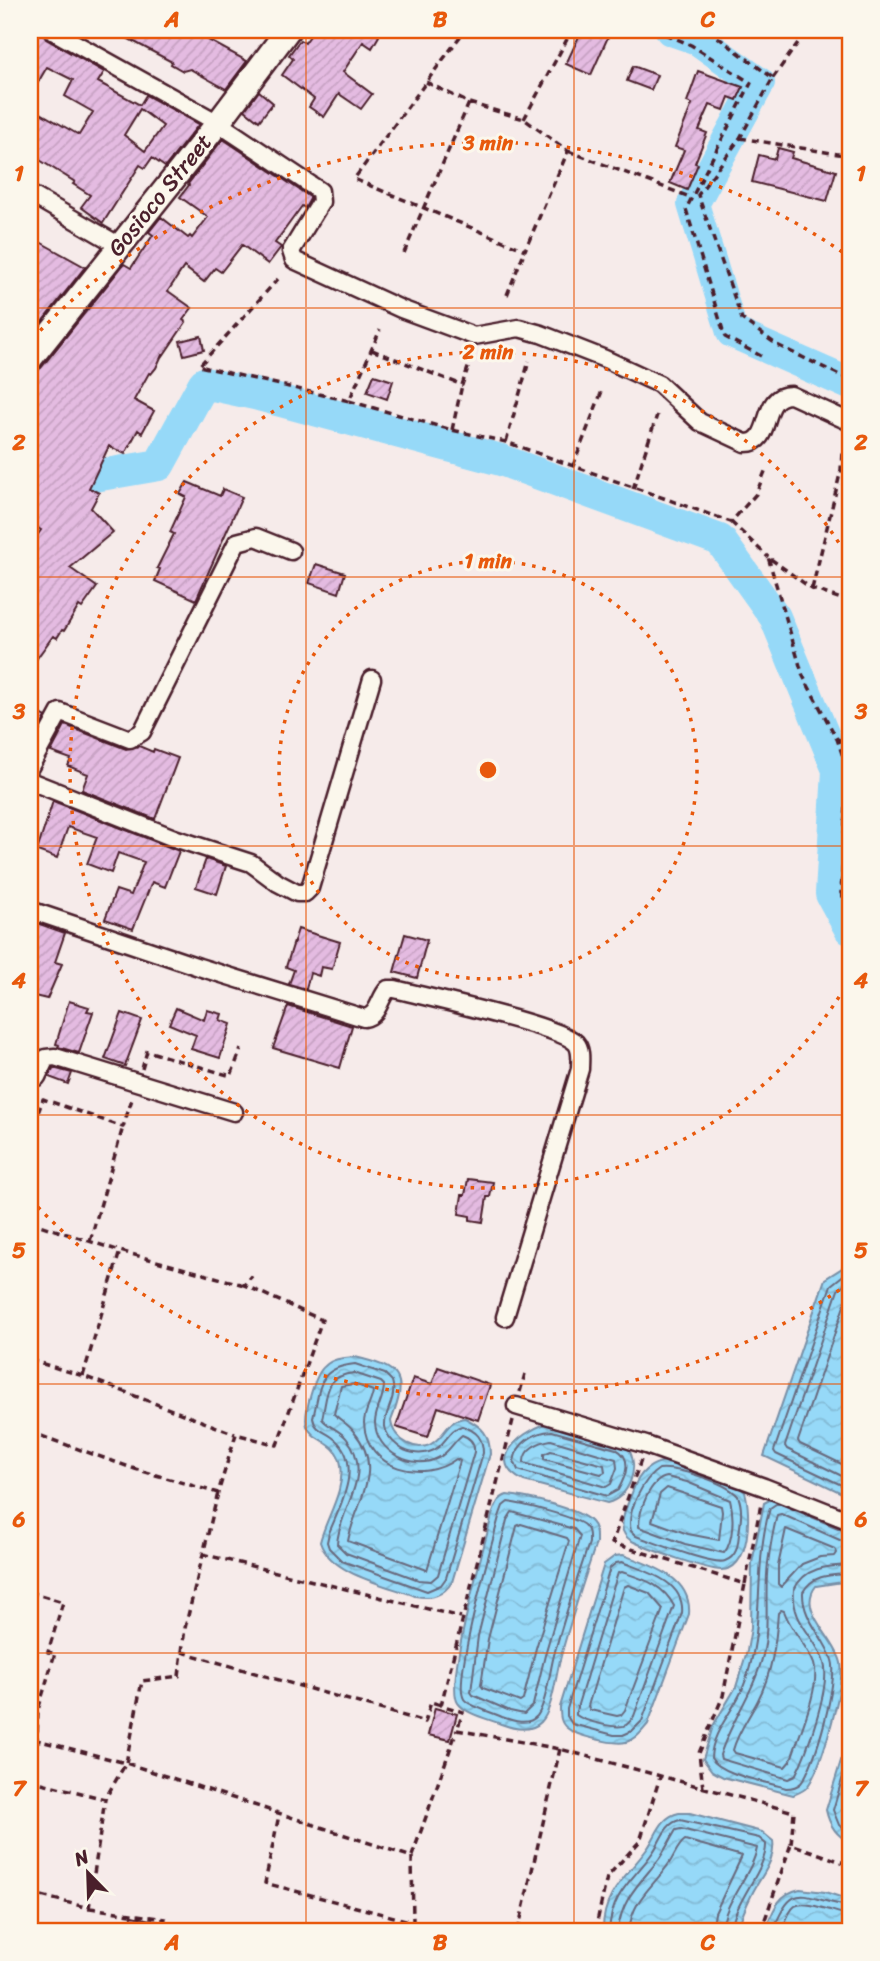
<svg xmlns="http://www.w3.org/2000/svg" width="880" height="1961" viewBox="0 0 880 1961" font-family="Sriracha,sans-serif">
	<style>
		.water { fill: url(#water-waves); stroke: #788fa6; stroke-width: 2 }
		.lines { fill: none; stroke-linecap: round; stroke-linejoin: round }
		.shore { stroke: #68697d; stroke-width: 2 }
		.river { stroke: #96d9f8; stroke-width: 32 }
		.building { fill: url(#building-hatch); stroke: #4a1f2b; stroke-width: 2; fill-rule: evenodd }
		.street-casing { stroke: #4a1f2b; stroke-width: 21 }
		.secondary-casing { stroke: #4a1f2b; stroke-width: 28 }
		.path { stroke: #4a1f2b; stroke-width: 3.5; stroke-dasharray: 7 5; stroke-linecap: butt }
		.street { stroke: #fbf7ec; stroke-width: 16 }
		.secondary { stroke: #fbf7ec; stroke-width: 23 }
		.grid { fill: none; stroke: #e8590c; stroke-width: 2; stroke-opacity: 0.55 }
		.ring { fill: none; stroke: #e8590c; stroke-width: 3.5; stroke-dasharray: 3.5 7 }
		.labels { text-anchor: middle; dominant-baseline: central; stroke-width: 6; stroke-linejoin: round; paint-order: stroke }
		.street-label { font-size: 23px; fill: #4a1f2b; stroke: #fbf7ec }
		.centre { fill: #e8590c; stroke: #fbf7ec; stroke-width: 3.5 }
		.ring-label { font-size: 21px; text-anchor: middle; font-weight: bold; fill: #e8590c; stroke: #fbf7ec; stroke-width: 6; stroke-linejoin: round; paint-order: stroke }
		.neatline { fill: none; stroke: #e8590c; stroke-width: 2.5 }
		.grid-label { font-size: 23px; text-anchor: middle; font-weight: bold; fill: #e8590c }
	</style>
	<defs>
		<pattern id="water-waves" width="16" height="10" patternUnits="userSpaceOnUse" patternTransform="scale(1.75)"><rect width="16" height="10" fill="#96d9f8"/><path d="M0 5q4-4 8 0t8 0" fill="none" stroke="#83bad5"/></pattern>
		<pattern id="building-hatch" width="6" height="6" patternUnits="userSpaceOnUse" patternTransform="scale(1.75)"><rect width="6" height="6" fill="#e4bbe1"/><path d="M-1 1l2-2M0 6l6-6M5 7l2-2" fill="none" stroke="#c5a0c1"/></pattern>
	</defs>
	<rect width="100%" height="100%" fill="#f6ebea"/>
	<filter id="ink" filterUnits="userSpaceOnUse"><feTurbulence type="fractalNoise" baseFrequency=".0143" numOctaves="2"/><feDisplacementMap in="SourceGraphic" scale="14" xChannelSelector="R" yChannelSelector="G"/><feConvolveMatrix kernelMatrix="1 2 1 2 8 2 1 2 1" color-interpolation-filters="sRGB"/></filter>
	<g filter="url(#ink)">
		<!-- water -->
		<path class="water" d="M850,1245v252l-86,-41 61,-177 17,-11z
			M355,1357c47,11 53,20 36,64 2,19 27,34 43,21 13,-9 13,-22 31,-24 17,9 25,16 25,36l-38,128c-9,14 -20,17 -37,14 -29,-11 -85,-22 -95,-54 6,-24 25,-51 21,-77 -4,-25 -27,-22 -34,-39 -4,-11 8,-53 18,-60 8,-8 19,-8 30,-9z
			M545,1424h8l75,24c12,19 2,49 -21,55l-83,-22c-40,-19 -4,-48 21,-57z
			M667,1461c25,6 60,12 78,31 6,20 6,78 -24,78 -14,0 -73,-21 -87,-28 -5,-2 -9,-6 -11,-11 -3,-13 6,-29 10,-41 6,-17 16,-27 34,-29z
			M507,1495c19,2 72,13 84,27 6,6 5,14 5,21 -12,38 -25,75 -35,113 -5,17 -8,54 -20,66 -11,11 -27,7 -40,2 -12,-5 -36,-10 -43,-21 -14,-20 27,-159 34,-188 4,-9 5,-17 15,-20z
			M775,1497l75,30v54l-34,5c-20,25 20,52 25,77 4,21 -20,107 -34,124 -3,4 -9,6 -14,8l-70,-18 -11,-6 -9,-12 10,-33 23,-39 11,-36 4,-23 1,-65 12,-60z
			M623,1555c28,10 69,22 66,59l-41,110c-7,8 -11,15 -22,18 -12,3 -50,-6 -59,-14 -7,-5 -7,-13 -7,-21l44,-143 11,-8z
			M850,1731v111c-14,-6 -21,-18 -24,-32z
			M679,1813h11l72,19 11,9c3,20 -13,36 -21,53 -6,12 -11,24 -15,37h-134c-1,-37 24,-55 44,-82 10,-14 13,-32 32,-36z
			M800,1889l25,3 25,8v31h-85c8,-20 12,-37 35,-42z"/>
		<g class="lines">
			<!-- shore -->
			<path class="shore" d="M850,1265l-4,8 -15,12 -57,166 2,3 74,35
				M850,1281l-12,9 -53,156 2,3 63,31
				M850,1294l-3,3 -49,144 2,3 50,24
				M355,1364l30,10 7,7c8,26 -24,41 6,65 8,7 21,9 31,6 16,-4 19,-23 33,-26 15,5 21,12 21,27l-37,125 -5,7 -14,6 -85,-30 -13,-13 -2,-6 2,-9c12,-29 36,-72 3,-96 -8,-6 -17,-7 -19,-19 8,-32 4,-50 42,-54z
				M354,1373l27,9 3,3c0,14 -9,25 -9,38 1,29 38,48 63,35 11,-5 15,-16 24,-23 9,3 13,8 12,17l-36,123 -7,6 -12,-1 -73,-27 -9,-9c2,-36 38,-69 10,-105 -7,-9 -19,-12 -25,-20 6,-26 2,-43 32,-46z
				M354,1384l19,7c-1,11 -9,20 -9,32 2,46 59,61 92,36l4,2 -33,109 -79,-29c7,-38 38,-71 6,-109 -5,-7 -14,-12 -20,-18l7,-28z
				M552,1431l64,18c17,9 10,27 2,41l-11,6 -89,-26 -4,-9c3,-18 20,-29 38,-30z
				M551,1440l65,19 1,9 -6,16 -5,3 -82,-24c-1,-14 15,-21 27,-23z
				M551,1451l53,14 1,7 -4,2 -57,-15v-5z
				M659,1469c19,-2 66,13 79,27 5,12 3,25 1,38 -1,11 -2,23 -14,27 -12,5 -74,-20 -89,-25l-5,-5c-5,-19 12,-52 28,-62z
				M667,1477l20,5 43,18c4,14 4,41 -6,53l-39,-9 -46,-17c0,-16 10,-47 28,-50z
				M667,1488l54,18 1,6 -3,28 -31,-6 -36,-13 8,-27z
				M508,1502c14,2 69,15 77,24 5,5 4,11 4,17 -12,37 -25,74 -35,112 -4,15 -8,50 -17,61 -9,10 -24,5 -35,1 -8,-4 -34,-11 -38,-18 -12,-18 28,-155 35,-182l4,-11z
				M512,1512l62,17 6,7 -34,115 -13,54 -9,9 -14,-3 -37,-16 -2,-3 7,-56 29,-116z
				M521,1524l46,14 2,3 -33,107 -13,52 -3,2 -37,-14 -2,-3 7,-46 29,-113z
				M786,1529l49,20 2,4 -2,3 -15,1 -18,7 -21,23 -3,-3v-18z
				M850,1533l-69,-29h-5l-6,4c-18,60 -3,124 -28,182 -10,23 -30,42 -31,68 10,17 56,24 75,30 6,0 11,-1 15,-5 14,-16 38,-104 31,-123 -8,-25 -30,-40 -29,-68 10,-18 28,-17 47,-18
				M850,1542l-8,-1 -61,-27 -4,1c-4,16 -7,33 -9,48 -4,31 2,62 -5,92 -9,37 -31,64 -43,100l1,4 67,20 7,-3c11,-21 36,-90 29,-113 -8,-28 -33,-39 -30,-73 10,-23 34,-24 56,-25
				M622,1562c23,9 63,19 60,51l-40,108 -10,10 -9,4h-9l-42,-11 -5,-8v-7l43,-141 6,-5z
				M622,1572c21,7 41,12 52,34l-40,110c-1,2 -6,8 -8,9 -8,5 -42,-4 -50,-10v-4l40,-132 2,-6z
				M628,1585l21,8 14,16 -38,101 -4,5 -4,1 -27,-6 -2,-4 36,-119z
				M781,1610l3,1c7,20 23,34 30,53 7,23 -16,73 -23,96l-6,7 -50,-14 -2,-3c5,-19 16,-32 25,-50 14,-27 18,-58 20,-87z
				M850,1753l-17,57 6,15 11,9
				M609,1931c3,-40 24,-50 44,-79 8,-11 12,-29 27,-32l79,18 7,6c1,25 -32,57 -35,87
				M618,1931c3,-32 22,-48 41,-72 6,-9 11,-19 17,-29l5,-1 76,19c-5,27 -33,52 -35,83
				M629,1931c4,-34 24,-43 41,-69 5,-8 8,-17 15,-22l57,16 -27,57 -3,18
				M773,1931c21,-56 32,-30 77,-25
				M782,1931c3,-7 6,-20 13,-25 11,-7 42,8 55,9"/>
			<!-- river -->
			<path class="river" d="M671,30l26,9 62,44 -66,121 39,128 118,52
				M30,455l53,23 76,-13 45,-82 51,11 246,66 219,80 55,77 63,153 -7,124 19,35"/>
		</g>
		<!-- building -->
		<path class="building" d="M33,30h8l5,9 58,33 -6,10 42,23 6,-10 53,29 -34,43 -13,-9 -7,10 -5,-3 -37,58 -22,-16 9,-12 -17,-11 2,-2 -45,-28v-47l49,28 14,-23 -28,-16 8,-16 -26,-13 -17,29v-61zM140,109l23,17 -18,25 -21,-16z
			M112,30h78l57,31 -21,28 -36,-20 -7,2 -12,-7 1,-2z
			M314,30h57l8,6 -7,12 -9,-6 -20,30 29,22 -11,15 -22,-15 -15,23 -15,-10 5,-8 -32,-24 11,-16 -4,-4 11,-15 5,3z
			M582,30h22l-2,4 6,3 -17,38 -25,-11z
			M633,66l24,9 -6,15 -24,-9z
			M698,71l45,16 -6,13 -8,-3 -5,13 -14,-5 -11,25 8,3 -12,30 3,1 -11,26 -17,-7 14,-33 -9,-3 17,-43 -5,-2z
			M259,91l14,12 -14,18 -14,-11z
			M223,139l87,58v2l-5,9 -3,-2 -27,37 6,4 -13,17 -26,-19 -21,27 -6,-4 -11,14 -20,-15 -16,24 24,17 -9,12 3,2 -23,34 -1,-1 -6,13 -5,6 -2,-1 -15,27 20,11 -12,22 -4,-3 -13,24 -16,-8 -20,42 10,5 -8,15 22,24 -43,36 27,19 -15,21 -3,-2 -15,25 -2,-1 -5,8 -4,-2 -23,32v-122l11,-16 -11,-7v-150l11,-5 83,-104 7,4 22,-33 -4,-3 12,-15 27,21 2,-2 2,2 16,-21 -28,-20 9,-12 -1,-1z
			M778,148l15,4 -2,6 45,13 -9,30 -75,-19 7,-27 16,4z
			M40,242l45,25 -55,70v-76z
			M201,336l3,14 -20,5 -4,-14z
			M374,375l19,6 -6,18 -20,-7z
			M187,482l33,14 3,-7 19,8 -46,103 -41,-19 5,-12 -3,-1 17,-34 -4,-2 16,-35 -6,-3z
			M316,564l29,9 -6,20 -30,-10z
			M30,708l16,9 -13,23 -3,-2z
			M65,725l61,24 13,-3 14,6 1,-3 24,9 -23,61 -73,-29 6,-16 -20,-8 3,-7 -20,-7z
			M53,801l126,50 -14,36 -13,-5 -19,47 -28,-10 11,-29 15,5 13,-33 -26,-9 -7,20 -24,-9 10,-27 -29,-10 -11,31 -20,-7z
			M206,859l20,7 -9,28 -21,-7z
			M34,922l31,11 -10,29 7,2 -15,35 -17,-4v-69l2,1z
			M298,929l42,13 -8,27 -11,-2 -2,9 -9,-3 -4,16 -17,-5 5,-14 -8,-3z
			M405,934l22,6 -10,38 -23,-6z
			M69,1001l20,6 -2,4 6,1 -14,41 -21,-6 1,-2 -3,-1z
			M288,1006l64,20 -12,42 -67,-20z
			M176,1008l28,12 3,-10 15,4 -2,6 11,4 -11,34 -29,-9 5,-14 -27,-11z
			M122,1013l20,7 -17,46 -20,-7z
			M53,1068l19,5 -4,11 -19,-7z
			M468,1179l25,3 -3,15h-3l-4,25 -13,-2v-4l-11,-2 3,-19h3z
			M438,1367l52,18 -12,35 -40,-13 -10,30 -32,-10 17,-49 19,6z
			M435,1708l22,6 -7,26 -22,-5z
			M132,1916l41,9 -1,6 -42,-2z"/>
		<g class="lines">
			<defs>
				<path id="street" d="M51,30l167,93 102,68 1,11 -30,49 3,9 107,49 73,27 45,-8 22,6 64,25 54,25 41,38 45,21c30,1 13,-48 46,-48l59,27
					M30,194l90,52
					M30,767l30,-55 70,27 12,-7 95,-190 19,-5 35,14
					M30,781l144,57 77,25 27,20 19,10h8l5,-5 62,-209
					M30,910l169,57 165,51c15,-2 15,-20 24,-29h7c30,8 165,37 181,54 6,7 4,18 4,26l-75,248
					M30,1074l7,3 9,-19 9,-1 179,55
					M516,1406l130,39 118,42 86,34"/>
				<path id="secondary" d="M30,359l188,-236 70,-93"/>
			</defs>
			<!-- street casing -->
			<use href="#street" class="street-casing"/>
			<!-- secondary casing -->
			<use href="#secondary" class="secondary-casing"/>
			<!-- path -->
			<path class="path" d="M655,30l36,15 60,38 -65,126 39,128 36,19
				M708,30l65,48 -33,60 -42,57 44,124 35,26 73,35
				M819,30l31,9
				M773,78l34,-48
				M426,82l43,21 55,16 44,32 -43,99 -171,-71 111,-149
				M524,119l48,-89
				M740,138l110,18
				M568,151l122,46
				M843,153l7,-32
				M404,253l65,-150
				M278,279l-79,87 150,35 31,-71
				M507,295l18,-45
				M372,350l90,35 7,-20
				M349,401l103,29 54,12 225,80 25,-28 10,-25
				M452,430l10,-45
				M506,442l23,-81
				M573,466l29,-75
				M841,470l9,3
				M633,489l24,-74
				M731,522l37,35
				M812,589l29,-119 1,-19
				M850,602l-38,-13 -44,-32 35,119 34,63 11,32 -7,122 9,17
				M837,739l13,4
				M142,1069l5,-18 84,25 10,-27
				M30,1135l13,-36 80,28 10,-31
				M30,1222l90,29 124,34
				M90,1241l33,-114
				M30,1360l53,16 152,58
				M83,1376l37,-125
				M520,1392l6,-22
				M513,1420l-72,285 22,7 -6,18 103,19 234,63 -3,32 59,21
				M30,1432l105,37 83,24 18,-59 41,11 45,-125 -78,-35 8,-9
				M641,1460l-29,83 133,41 -22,112 -24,57 4,35
				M202,1554l259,63
				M745,1584l16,-80
				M30,1592l33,10 -15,50 7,1 -17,57 -1,30 89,23 16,-82 37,-5 6,-48 33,-135
				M182,1652l243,70 6,-20 10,3
				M30,1778l7,-38
				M30,1780l75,19 21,-36 286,94 1,65 -148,-39 14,-68
				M412,1856l45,-126
				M30,1893l59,15 16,-109
				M90,1908l75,11 -5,12
				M413,1922l26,9
				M518,1931l42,-182
				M595,1931l12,-54 33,-36 20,-64
				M761,1931l30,-87"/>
			<!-- street -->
			<use href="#street" class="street"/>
			<!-- secondary -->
			<use href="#secondary" class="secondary"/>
		</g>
	</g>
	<!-- grid -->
	<path class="grid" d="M306,30v1901M574,30v1901M30,308h820M30,577h820M30,846h820M30,1115h820M30,1384h820M30,1653h820"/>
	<!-- distance rings -->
	<g class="ring">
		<circle cx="488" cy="770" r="209"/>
		<path d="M850 979A418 418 0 1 1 850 561"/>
		<path d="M848 1284A627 627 0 0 1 33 1202M33 338A627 627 0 0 1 848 256"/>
	</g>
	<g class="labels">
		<!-- street labels -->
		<g class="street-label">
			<text transform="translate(160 195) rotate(-51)">Gosioco Street</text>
		</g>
	</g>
	<circle cx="488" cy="770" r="10" class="centre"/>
	<g class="ring-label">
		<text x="488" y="150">3 min</text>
		<text x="488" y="359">2 min</text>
		<text x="488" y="568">1 min</text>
	</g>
	<!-- margin -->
	<rect width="880" height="1961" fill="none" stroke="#fbf7ec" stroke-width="77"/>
	<!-- north arrow -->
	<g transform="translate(88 1873) rotate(337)" stroke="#fbf7ec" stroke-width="5" paint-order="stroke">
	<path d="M0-5L12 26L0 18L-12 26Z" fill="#4a1f2b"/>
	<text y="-10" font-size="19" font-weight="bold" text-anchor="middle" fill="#4a1f2b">N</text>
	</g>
	<rect x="38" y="38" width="804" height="1885" class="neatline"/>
	<g class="grid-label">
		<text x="172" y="27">A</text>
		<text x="440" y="27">B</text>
		<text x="708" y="27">C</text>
		<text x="19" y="181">1</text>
		<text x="861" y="181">1</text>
		<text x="19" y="450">2</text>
		<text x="861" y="450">2</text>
		<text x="19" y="719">3</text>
		<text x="861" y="719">3</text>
		<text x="19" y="988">4</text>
		<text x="861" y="988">4</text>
		<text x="19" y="1258">5</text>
		<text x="861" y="1258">5</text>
		<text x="19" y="1527">6</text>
		<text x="861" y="1527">6</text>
		<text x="19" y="1796">7</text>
		<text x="861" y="1796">7</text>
		<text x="172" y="1950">A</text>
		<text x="440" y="1950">B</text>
		<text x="708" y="1950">C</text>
	</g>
</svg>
